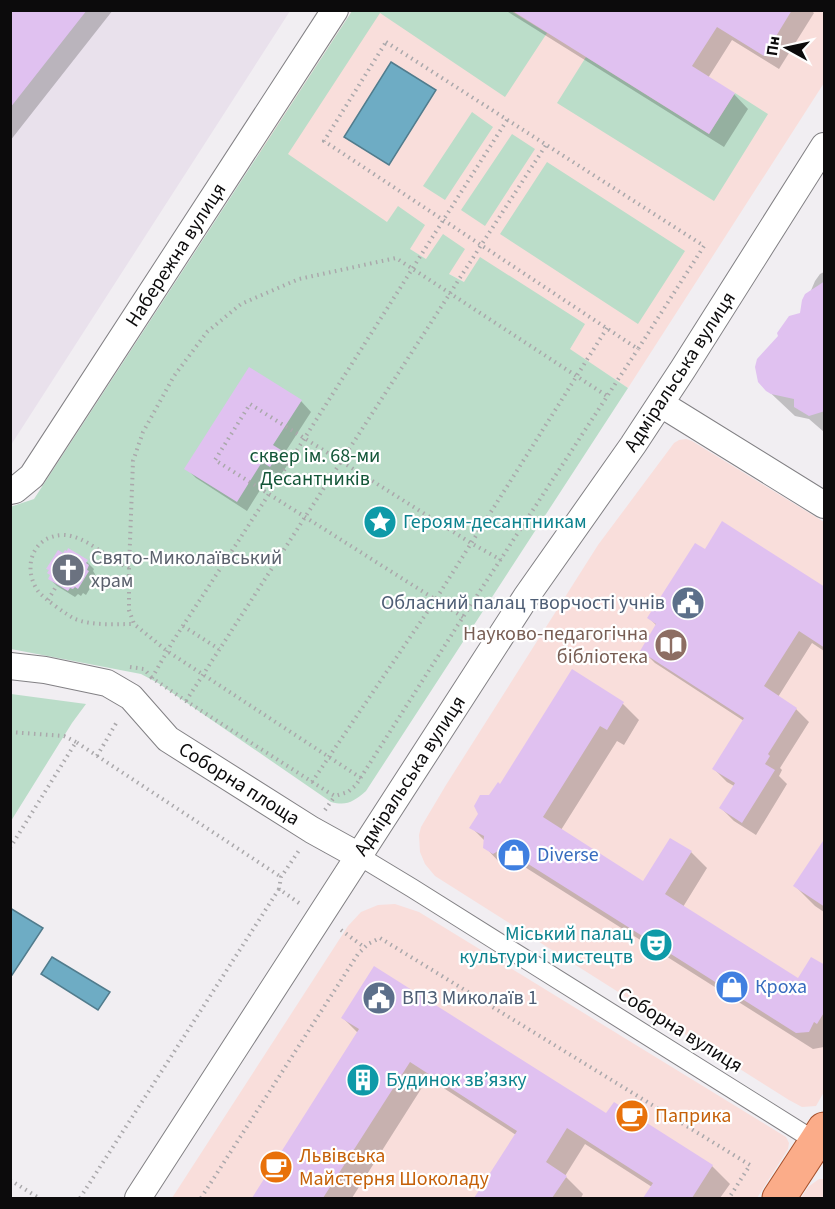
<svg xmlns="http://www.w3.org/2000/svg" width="835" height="1209" viewBox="0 0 835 1209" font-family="'Source Sans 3',sans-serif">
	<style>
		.commercial { fill: #f9dedb }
		.built { fill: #e9e1ec }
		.green { fill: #bbddc9 }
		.water { fill: #6eacc4; stroke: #517c8d; stroke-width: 1.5 }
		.shadow { fill: #0003 }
		.building { fill: #e0c1f0 }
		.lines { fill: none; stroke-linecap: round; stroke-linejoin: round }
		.pedestrian-casing { stroke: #828084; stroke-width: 20 }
		.minor-casing { stroke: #828084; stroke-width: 28 }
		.primary-casing { stroke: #a6502b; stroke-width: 35 }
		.path { stroke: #aaa8ab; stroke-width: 4; stroke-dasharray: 1.5 4.5; stroke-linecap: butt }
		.pedestrian { stroke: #fff; stroke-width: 18 }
		.minor { stroke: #fff; stroke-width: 26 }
		.primary { stroke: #fbac89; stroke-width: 33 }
		.labels { text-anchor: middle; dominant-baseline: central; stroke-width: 4.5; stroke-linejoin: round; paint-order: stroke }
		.street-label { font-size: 20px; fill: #0c0b0c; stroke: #fff }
		.park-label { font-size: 20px; fill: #135638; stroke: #fff }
		.culture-label { font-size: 20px; fill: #0d838f; stroke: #fff; text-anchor: start }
		.worship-label { font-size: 20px; fill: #5b616d; stroke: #fff; text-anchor: start }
		.service-label { font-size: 20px; fill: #4e5e75; stroke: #fff; text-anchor: end }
		.education-label { font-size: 20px; fill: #785e54; stroke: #fff; text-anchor: end }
		.shop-label { font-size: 20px; fill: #366cbe; stroke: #fff; text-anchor: start }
		.food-label { font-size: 20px; fill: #c56008; stroke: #fff; text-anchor: start }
	</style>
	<rect width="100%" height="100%" fill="#f1eef2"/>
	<!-- commercial -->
	<path class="commercial" d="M352,11h472v72l-196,305 -59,-39 -105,-67 -15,-8 -190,-121z
		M686,439l6,2 132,81v570l-8,14 -14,1 -13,-7 -354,-224 -10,-12 -5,-12 -1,-17 2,-8 25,-42 152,-240 76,-102 5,-3z
		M395,904l24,8 367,225 3,6 -1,6 -31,49h-585l176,-272 13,-14 17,-7z
		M819,1179h5v19h-23l7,-11z"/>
	<!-- built -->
	<path class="built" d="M11,11h279l-279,434z"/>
	<!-- green -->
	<path class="green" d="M352,11h159l36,22 -42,64 -125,-84 -92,141 99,68 11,-16 27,19 -15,24 16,10 17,-25 22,15 -16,25 15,8 16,-25 105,67 -15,25 58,39 -262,403c-13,11 -19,15 -35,11l-173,-119 -17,-9 -130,-25 -1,-142 24,-8z
		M586,57l123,77 26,-41 33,21 -54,87 -157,-98z
		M472,112l21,15 -48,73 -22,-14z
		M512,134l23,15 -50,77 -24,-16z
		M547,162l138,89 -47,73 -138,-90z
		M11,694l75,10 -14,19 -61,98z"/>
	<!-- water -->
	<path class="water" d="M391,62l45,28 -47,75 -45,-28z
		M10,908l33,20 -31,47 -2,-1z
		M52,957l58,35 -12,18 -57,-36z"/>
	<!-- shadow -->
	<path class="shadow" d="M15,10h98l-103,131v-125z
		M505,10h306l3,3 -35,56 -47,-29 -24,38 26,16 14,15 -24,38z
		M824,272v160l-15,-13 -14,-3 -33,-31 39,-71 14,-33 5,-7z
		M301,401l10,11 -27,42 6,7 -10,15 -8,-5 -25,40 -51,-33 -10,-10z
		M705,551l119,38v62l-12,-8 -34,54 18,12 13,13 -29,46 2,2 -3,6 8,8 -31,51 -22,-14 -13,-13 13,-22 -7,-4 -13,-13 30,-48 -89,-58 -13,-13 15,-24 -8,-8z
		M87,562l7,7 -1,2 2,3 -1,4 1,2 -9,15 -3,-2 -2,3 -3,-2 -3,3 -18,-11 -7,-7z
		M573,672l50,32 16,16 -15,25 -7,-4 -56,89 83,53 47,-31 16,16 -24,39 115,73 26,-13v80l-11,2 -293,-185 -10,5 -9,-5 -16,-17v-6l-14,-14 19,-31 10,-10z
		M824,841v71l-9,-6 -20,-20z
		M343,1018l264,97 7,-11 98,62 18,18 -10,14h-75l7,-11 -67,-43 -20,32 18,18 -2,4h-97l-5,-5 37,-58 -88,-57 -76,120h-99l105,-165z"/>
	<!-- building -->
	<path class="building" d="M10,10h77l-77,98z
		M511,10h281l-28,46 -47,-29 -25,39 43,27 -26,41z
		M825,281v130l-16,5 -15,-9v-8l-23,-5 -5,-3 -8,-9 -3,-15 2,-8 21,-23 -1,-3 12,-17 11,-3 2,-13 3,-6z
		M249,367l53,33 -29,45 8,5 -11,17 -8,-5 -25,40 -53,-33z
		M722,521l103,66v61l-26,-17 -35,55 33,22 -29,46 2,2 -5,8 10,6 -33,53 -23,-15 16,-25 -23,-14 32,-51 -104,-67 16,-27 -9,-6 48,-75 10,6z
		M68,548l20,12 -2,3 3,2 -2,5 2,1 -11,18 -3,-2 -2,2 -3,-1 -2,3 -20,-12 2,-4 -3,-2 2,-3 -3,-1 12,-19 5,3 2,-3 2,1z
		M572,669l52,33 -17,28 -7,-4 -57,91 100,64 27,-43 22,13 -27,43 133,84 13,-21 14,8v46l-8,13 -3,-2 -5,10 -13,1 -293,-185 -10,6 -10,-6 1,-12 -15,-8 9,-14 -4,-8 6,-11h9l9,-13 2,2z
		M825,838v69l-32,-21z
		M374,966l232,147 8,-11 99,63 -21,33h-49l10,-15 -86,-55 -21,34 21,14 -15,22h-78l43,-67 -107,-69 -87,136h-71l107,-169 -18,-11z"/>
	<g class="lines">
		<defs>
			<path id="pedestrian" d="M359,856l53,32 411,258"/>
			<path id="minor" d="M661,404l163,101
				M10,491l5,-1 17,-14 303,-466
				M10,666l35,4 62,13 24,14 37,42 144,91 47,26
				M138,1198l388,-601 107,-152 50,-76 141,-223"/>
			<path id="primary" d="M779,1198l45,-69"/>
		</defs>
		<!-- pedestrian casing -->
		<use href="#pedestrian" class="pedestrian-casing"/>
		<!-- minor casing -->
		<use href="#minor" class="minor-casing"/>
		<!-- primary casing -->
		<use href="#primary" class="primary-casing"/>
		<!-- path -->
		<path class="path" d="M386,42l318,204 -66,103 -314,-208z
			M507,120l-238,374 -96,147 -21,37 34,23 142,91 7,4 13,-4 8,-7 107,-168 175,-268
			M129,568c-21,-9 -43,-32 -65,-33 -32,0 -42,33 -26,56 5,7 29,24 37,28 18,7 40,5 59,5
			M48,600l9,-15
			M463,617l-248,-157 35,-56 221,139 30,17
			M183,626l36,23
			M130,667l14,2 8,9
			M186,701l360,-556
			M10,732l54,4 12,6
			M97,756l21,-36
			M361,778l-194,-127 -33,-27 -5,-14v-42l4,-107 10,-29 31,-56 33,-44 34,-28 58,-25 97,-21 211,138
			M312,782l124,-183 171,-271
			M325,810l10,-14
			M10,848l66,-106 205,135
			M299,903l-20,-14 2,-12 19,-28
			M341,930l23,17
			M10,1180l29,18
			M80,1198l199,-309
			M201,1198l157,-244 10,-10 12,-6 370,227 -21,33"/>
		<!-- pedestrian -->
		<use href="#pedestrian" class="pedestrian"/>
		<!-- minor -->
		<use href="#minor" class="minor"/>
		<!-- primary -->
		<use href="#primary" class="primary"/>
	</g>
	<!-- icons -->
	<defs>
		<symbol id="sight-disc" viewBox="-11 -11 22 22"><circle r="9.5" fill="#0f9aa8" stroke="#fff"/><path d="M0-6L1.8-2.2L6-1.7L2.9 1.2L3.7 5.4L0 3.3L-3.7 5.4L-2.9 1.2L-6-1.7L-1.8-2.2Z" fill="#fff"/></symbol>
		<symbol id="church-disc" viewBox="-11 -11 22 22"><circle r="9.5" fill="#6b7280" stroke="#fff"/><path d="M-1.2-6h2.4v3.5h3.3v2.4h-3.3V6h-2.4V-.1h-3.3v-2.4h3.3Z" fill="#fff"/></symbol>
		<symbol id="civic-disc" viewBox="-11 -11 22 22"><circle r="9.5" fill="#5c6f8a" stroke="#fff"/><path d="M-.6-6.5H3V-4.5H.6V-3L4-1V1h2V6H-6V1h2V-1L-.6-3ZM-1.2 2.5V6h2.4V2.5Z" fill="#fff"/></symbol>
		<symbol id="library-disc" viewBox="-11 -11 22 22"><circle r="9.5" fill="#8d6e63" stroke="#fff"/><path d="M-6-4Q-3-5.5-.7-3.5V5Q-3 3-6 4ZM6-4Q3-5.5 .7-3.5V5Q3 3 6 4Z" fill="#fff"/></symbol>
		<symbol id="shop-disc" viewBox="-11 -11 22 22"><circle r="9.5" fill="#3f7fe0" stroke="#fff"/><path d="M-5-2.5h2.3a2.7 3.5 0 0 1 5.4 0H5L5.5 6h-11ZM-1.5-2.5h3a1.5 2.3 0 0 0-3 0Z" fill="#fff"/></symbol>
		<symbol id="theatre-disc" viewBox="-11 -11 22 22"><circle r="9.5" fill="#0f9aa8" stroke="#fff"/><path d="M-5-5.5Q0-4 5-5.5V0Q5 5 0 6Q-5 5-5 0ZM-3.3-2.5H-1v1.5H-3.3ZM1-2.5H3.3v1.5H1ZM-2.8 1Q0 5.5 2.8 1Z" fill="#fff"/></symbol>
		<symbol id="building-disc" viewBox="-11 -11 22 22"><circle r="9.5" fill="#0f9aa8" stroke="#fff"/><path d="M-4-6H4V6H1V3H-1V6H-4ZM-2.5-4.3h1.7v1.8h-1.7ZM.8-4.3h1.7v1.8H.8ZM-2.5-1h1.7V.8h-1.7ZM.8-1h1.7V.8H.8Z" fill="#fff"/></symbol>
		<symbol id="cafe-disc" viewBox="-11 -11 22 22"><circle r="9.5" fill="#e8710a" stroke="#fff"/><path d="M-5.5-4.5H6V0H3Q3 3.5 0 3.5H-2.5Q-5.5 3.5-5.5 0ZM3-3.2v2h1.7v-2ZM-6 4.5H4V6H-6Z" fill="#fff"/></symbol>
	</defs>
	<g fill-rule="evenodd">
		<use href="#sight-disc" x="361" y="503" width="38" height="38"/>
		<use href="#church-disc" x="49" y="551" width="38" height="38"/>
		<use href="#civic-disc" x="669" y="584" width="38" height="38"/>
		<use href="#library-disc" x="652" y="626" width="38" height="38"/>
		<use href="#shop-disc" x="495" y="836" width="38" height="38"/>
		<use href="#theatre-disc" x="637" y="926" width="38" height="38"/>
		<use href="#shop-disc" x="713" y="968" width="38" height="38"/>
		<use href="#civic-disc" x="360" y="979" width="38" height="38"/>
		<use href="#building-disc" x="344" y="1061" width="38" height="38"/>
		<use href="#cafe-disc" x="613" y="1097" width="38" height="38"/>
		<use href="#cafe-disc" x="257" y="1148" width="38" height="38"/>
	</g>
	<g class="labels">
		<!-- street labels -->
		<g class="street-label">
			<text transform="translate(176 255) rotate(-57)">Набережна вулиця</text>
			<text transform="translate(680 372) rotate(-57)">Адміральська вулиця</text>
			<text transform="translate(410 776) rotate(-57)">Адміральська вулиця</text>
			<text transform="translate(239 784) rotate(32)">Соборна площа</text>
			<text transform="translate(680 1030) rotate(32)">Соборна вулиця</text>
		</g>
		<!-- park labels -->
		<g class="park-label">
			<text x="315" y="456">сквер ім. 68-ми<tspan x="315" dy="23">Десантників</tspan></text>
		</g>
		<!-- culture labels -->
		<g class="culture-label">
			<text x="403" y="522">Героям-десантникам</text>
			<text x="633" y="934" text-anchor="end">Міський палац<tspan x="633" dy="23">культури і мистецтв</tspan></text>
			<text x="386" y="1080">Будинок зв’язку</text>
		</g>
		<!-- worship labels -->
		<g class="worship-label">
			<text x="91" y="558">Свято-Миколаївський<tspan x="91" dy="23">храм</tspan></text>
		</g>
		<!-- service labels -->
		<g class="service-label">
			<text x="665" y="603">Обласний палац творчості учнів</text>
			<text x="402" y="998" text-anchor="start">ВПЗ Миколаїв 1</text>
		</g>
		<!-- education labels -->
		<g class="education-label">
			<text x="648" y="634">Науково-педагогічна<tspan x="648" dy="23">бібліотека</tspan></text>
		</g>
		<!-- shop labels -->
		<g class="shop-label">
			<text x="537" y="855">Diverse</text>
			<text x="755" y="987">Кроха</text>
		</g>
		<!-- food labels -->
		<g class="food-label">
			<text x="655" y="1116">Паприка</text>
			<text x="299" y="1156">Львівська<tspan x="299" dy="23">Майстерня Шоколаду</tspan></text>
		</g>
	</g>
	<!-- border -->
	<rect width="835" height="1209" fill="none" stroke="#0c0b0c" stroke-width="24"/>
	<!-- north arrow -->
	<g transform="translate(787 48) rotate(278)" stroke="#ffffff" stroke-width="4.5" paint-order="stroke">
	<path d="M0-4.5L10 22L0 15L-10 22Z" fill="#0c0b0c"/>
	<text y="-9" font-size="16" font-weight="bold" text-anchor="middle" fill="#0c0b0c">Пн</text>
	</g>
</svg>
